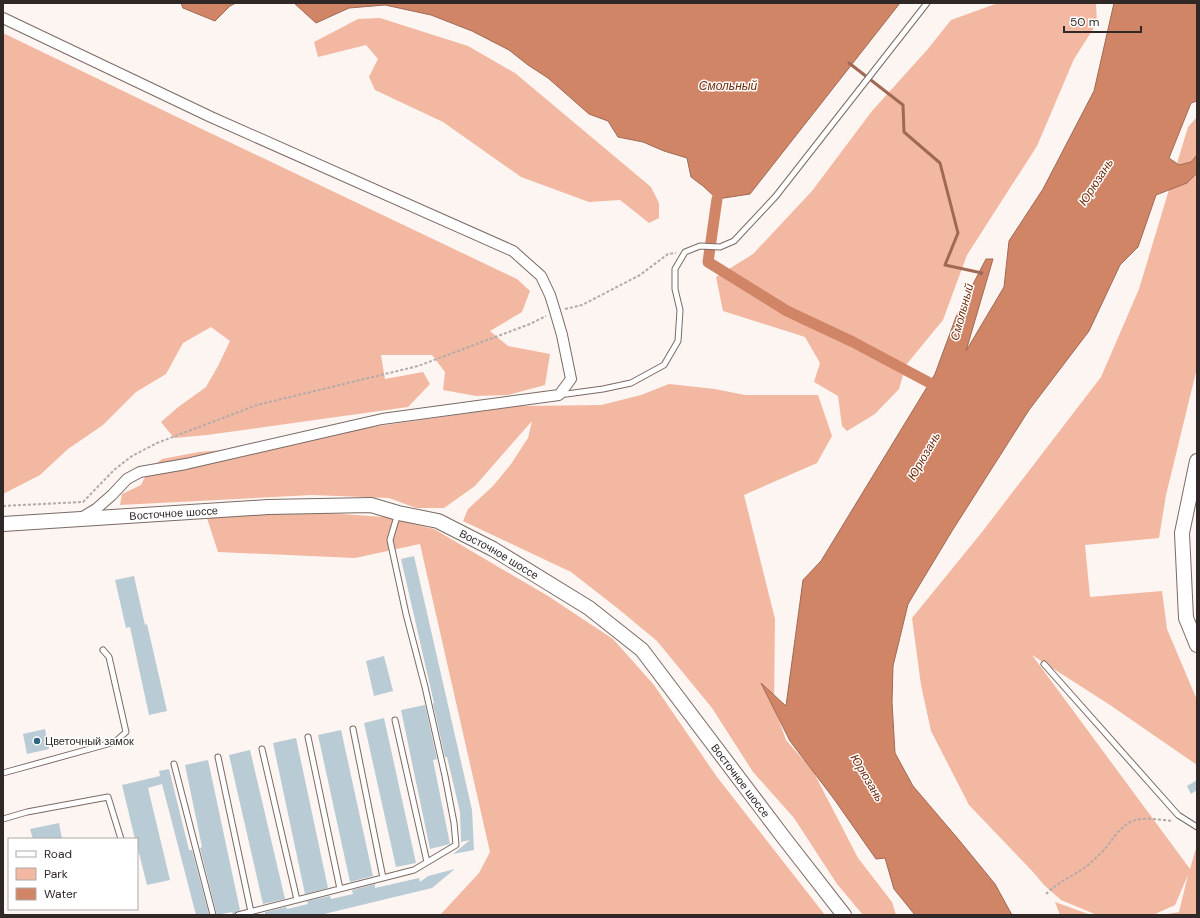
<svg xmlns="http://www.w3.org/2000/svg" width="1200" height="918" viewBox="0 0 1200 918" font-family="'DM Sans',sans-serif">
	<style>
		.green { fill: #f3b8a1 }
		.water { fill: #d18567; stroke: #a06954 }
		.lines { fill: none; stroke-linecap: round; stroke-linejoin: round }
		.stream { stroke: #a06954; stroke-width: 3 }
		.canal { stroke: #d18567; stroke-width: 11 }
		.building { fill: #b9cbd4 }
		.lane-casing { stroke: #7b6a64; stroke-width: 7 }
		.street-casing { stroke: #7b6a64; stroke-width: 12 }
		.secondary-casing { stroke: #7b6a64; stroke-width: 16 }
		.path { stroke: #b3aba9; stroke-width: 2; stroke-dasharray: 3 2; stroke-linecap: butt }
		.lane { stroke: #fff; stroke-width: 5 }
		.street { stroke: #fff; stroke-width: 10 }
		.secondary { stroke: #fff; stroke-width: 14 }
		.poi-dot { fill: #2d6780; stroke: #fff; stroke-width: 1.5 }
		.labels { text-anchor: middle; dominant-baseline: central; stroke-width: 3; stroke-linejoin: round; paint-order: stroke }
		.street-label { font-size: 11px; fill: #2f2826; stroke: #fff }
		.poi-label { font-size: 11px; fill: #2f2826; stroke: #fff; text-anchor: start }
		.water-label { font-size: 12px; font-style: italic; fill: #702b0a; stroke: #fff }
	</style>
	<rect width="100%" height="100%" fill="#fdf5f2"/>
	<!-- green -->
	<path class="green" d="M998,3h98l1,20 -23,36 -37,87 -70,109 -24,65 -37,45 -7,24 -24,25 -28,17 -5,-5 -4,-30 -24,-14 6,-19 -15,-26 -82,-26 -7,-34 37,-23 59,-63 60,-80 55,-61 24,-30z
		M380,18l88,28 47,27 136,114 8,16v15l-10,5 -29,-23 -31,2 -68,-25 -78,-55 -68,-32 -6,-13 9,-18 -12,-14 -48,12 -4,-15 44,-23z
		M3,33l203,98 311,148 13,12 -8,21 -32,19 18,15 42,8 -5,31 -37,10 -32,1 -33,-6 2,-18 -13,-17h-51l4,24 38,-7 7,12 -22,23 -201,28 -33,3 -13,-16 16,-14 29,-21 12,-21 12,-25 -19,-14 -28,16 -17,31 -30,18 -33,33 -35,24 -28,26 -37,19z
		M1197,117v251l-31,127 -7,43 -74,7 5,52 72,-6 5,38 30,71v65l-87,-60 -78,-50 158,214 7,-24v70h-35l17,-3 9,-37 -13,30 -22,10h-56l-36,-15 -17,-15 -11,-13 -64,-67 -38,-74 -10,-46 -9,-67 70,-86 119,-155 38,-88 49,-162z
		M669,384l46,5 30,6h73l14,41 -15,27 -73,32 31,124 -1,87 12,34 27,31 45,87 34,44 4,13h-33l-26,-31 -43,-66 -41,-46 -41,-64 -55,-67 -41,-34 -45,-35 -108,-51 5,-12 25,-23 18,-22 17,-26 4,-17 -57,65 -31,22h-28l-27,-10 -77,-3 -192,10 2,-11 19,-9 8,-16 13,-10 37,-7 24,-2 15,-4 47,-7 57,-6 29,-6 148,-21 82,-1 40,-10z
		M327,513l57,4 50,12 114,67 65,43 41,46 63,92 108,138h-390l6,-1 38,-41 11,-21 -70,-308 -65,14 -137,-6 -11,-34 69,-4z
		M1055,902l36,13h-31z"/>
	<!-- water -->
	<path class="water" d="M181,3h55l-6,3 -15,15 -32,-13z
		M294,3h606l-150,191 -33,5 -14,-13 -12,-9 -4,-19 -23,-7 -21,-9 -25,-5 -10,-16 -19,-7 -41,-36 -20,-13 -19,-15 -37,-19 -41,-16 -46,-10 -36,3 -33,15z
		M1114,3h83v98l-6,2 -22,55 10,7 12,-3 6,-7v18l-10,10 -31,12 -18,52 -18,18 -31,66 -60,79 -77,121 -44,73 -15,62 -1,36 3,51 18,33 46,54 36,44 17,31h-97l-21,-26 -9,-31 -9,1 -42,-60 -44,-58 -29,-58 25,23 17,-126 18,-19 114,-187 21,-57 30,-58h7l-27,92 38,-64 5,-46 34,-52 51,-98z"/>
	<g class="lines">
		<!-- stream -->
		<path class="stream" d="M849,63l54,42 1,27 36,31 18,70 -13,32 37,8 -1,1"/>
		<!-- canal -->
		<path class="canal" d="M717,199l-9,63 79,49 66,31 90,48"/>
	</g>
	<!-- building -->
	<path class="building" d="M414,556l58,254 2,40 -21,4 17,-14 -9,2 -1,-30 -13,-55h-2l-12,-53 1,-1 -33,-144z
		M134,576l11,49 2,-1 20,87 -18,4 -19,-88 -4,1 -11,-48z
		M384,656l9,35 -19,5 -8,-35z
		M425,705l12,54 -4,1 17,84 -20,5 -29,-139z
		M384,718l32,145 -20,4 -32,-144z
		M45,729l4,20 -22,5 -4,-20z
		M341,730l32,146 -23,6 -32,-147z
		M296,738l32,150 -23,6 -32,-151z
		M250,750l35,149 -22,5 -34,-149z
		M208,760l32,150 -4,2 -2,3h-1l-1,-3 -15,3 -17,-67 2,-1 -17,-82z
		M169,769l20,81h3l17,65h-13l-34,-131 -14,4 22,92 -23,5 -10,-40v-6h-2l-13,-54 38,-9 -1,-5z
		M1197,780v10l-6,4 -4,-8z
		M59,823l3,16h-29l-3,-10z
		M455,869l-23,19 -112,27h-55v-3l21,-5 1,2 21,-5 -1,-3 23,-5 1,3 22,-5 -1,-4 23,-6v4l44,-10 1,4 8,-6z"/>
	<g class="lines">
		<defs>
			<path id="lane" d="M559,395l44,-6 28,-6 33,-18 14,-24 2,-31 -5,-21v-20l10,-17 15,-6 20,1 14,-6 42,-45 151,-193
				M1044,664l134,151 19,12
				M395,720l32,142
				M353,729l30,149
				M308,737l32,152
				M262,749l35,151
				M218,757l33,155
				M174,764l39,151
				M3,773l112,-31 11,-10 -17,-75 -6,-7
				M3,819l24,-7 81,-15 13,42
				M238,915l176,-45 42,-25 -2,-22 -9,-47 -20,-89 -19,-73 -16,-74 8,-27"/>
			<path id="street" d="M3,18l208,99 302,134 28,25 9,19 5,16 7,24 9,44 -12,16 -177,24 -196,45 -46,8 -13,7 -15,16 -16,14 -15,9"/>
			<g id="secondary">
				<path d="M1197,461l-15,72 4,85 11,27"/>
				<path id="s1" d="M3,524l265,-17 103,-2 27,8 40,8 55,28 96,59 53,42 142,188 60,77"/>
			</g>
		</defs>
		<!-- lane casing -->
		<use href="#lane" class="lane-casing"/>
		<!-- street casing -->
		<use href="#street" class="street-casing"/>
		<!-- secondary casing -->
		<use href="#secondary" class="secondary-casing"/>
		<!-- path -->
		<path class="path" d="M565,309l17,-4 58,-30 28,-21 8,-1
			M3,506l80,-4 31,-32 18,-14 25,-13 100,-38 161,-39 112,-42 16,-8
			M1046,894c12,-12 27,-18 41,-28 6,-5 12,-11 18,-17 8,-10 14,-21 25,-27 12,-6 30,-2 43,-1
			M3,912l1,3"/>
		<!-- lane -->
		<use href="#lane" class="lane"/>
		<!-- street -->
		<use href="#street" class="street"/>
		<!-- secondary -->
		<use href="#secondary" class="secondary"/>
	</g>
	<!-- markers -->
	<circle class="poi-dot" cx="37" cy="741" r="4"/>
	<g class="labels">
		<!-- street labels -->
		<g class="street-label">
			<text stroke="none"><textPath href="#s1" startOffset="171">Восточное шоссе</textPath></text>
			<text stroke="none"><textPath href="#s1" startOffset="507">Восточное шоссе</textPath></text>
			<text stroke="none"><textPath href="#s1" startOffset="843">Восточное шоссе</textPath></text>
		</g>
		<!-- poi labels -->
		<g class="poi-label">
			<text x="45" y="741">Цветочный замок</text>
		</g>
		<!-- water labels -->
		<g class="water-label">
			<text x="728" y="86">Смольный</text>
			<text transform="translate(1096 182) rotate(-57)">Юрюзань</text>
			<text transform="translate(962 312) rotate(-75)">Смольный</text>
			<text transform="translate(924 456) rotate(-60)">Юрюзань</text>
			<text transform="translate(867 778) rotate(59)">Юрюзань</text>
		</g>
	</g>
	<!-- border -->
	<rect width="1200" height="918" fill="none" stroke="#2f2826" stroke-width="8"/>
	<!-- legend -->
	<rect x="8" y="838" width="130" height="72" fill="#ffffff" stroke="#aca9a8"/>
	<rect x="16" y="851" width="20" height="6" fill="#ffffff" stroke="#aca9a8"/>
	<text x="44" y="858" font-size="12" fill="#2f2826">Road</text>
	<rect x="16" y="868" width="20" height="12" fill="#f3b8a1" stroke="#aca9a8"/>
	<text x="44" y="878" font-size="12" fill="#2f2826">Park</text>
	<rect x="16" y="888" width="20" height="12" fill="#d18567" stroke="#aca9a8"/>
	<text x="44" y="898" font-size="12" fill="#2f2826">Water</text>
	<!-- scale -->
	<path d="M1064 26v6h77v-6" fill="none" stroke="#2f2826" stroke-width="2"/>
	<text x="1070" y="26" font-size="12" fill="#2f2826" stroke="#ffffff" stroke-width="3" paint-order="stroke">50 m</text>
</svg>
